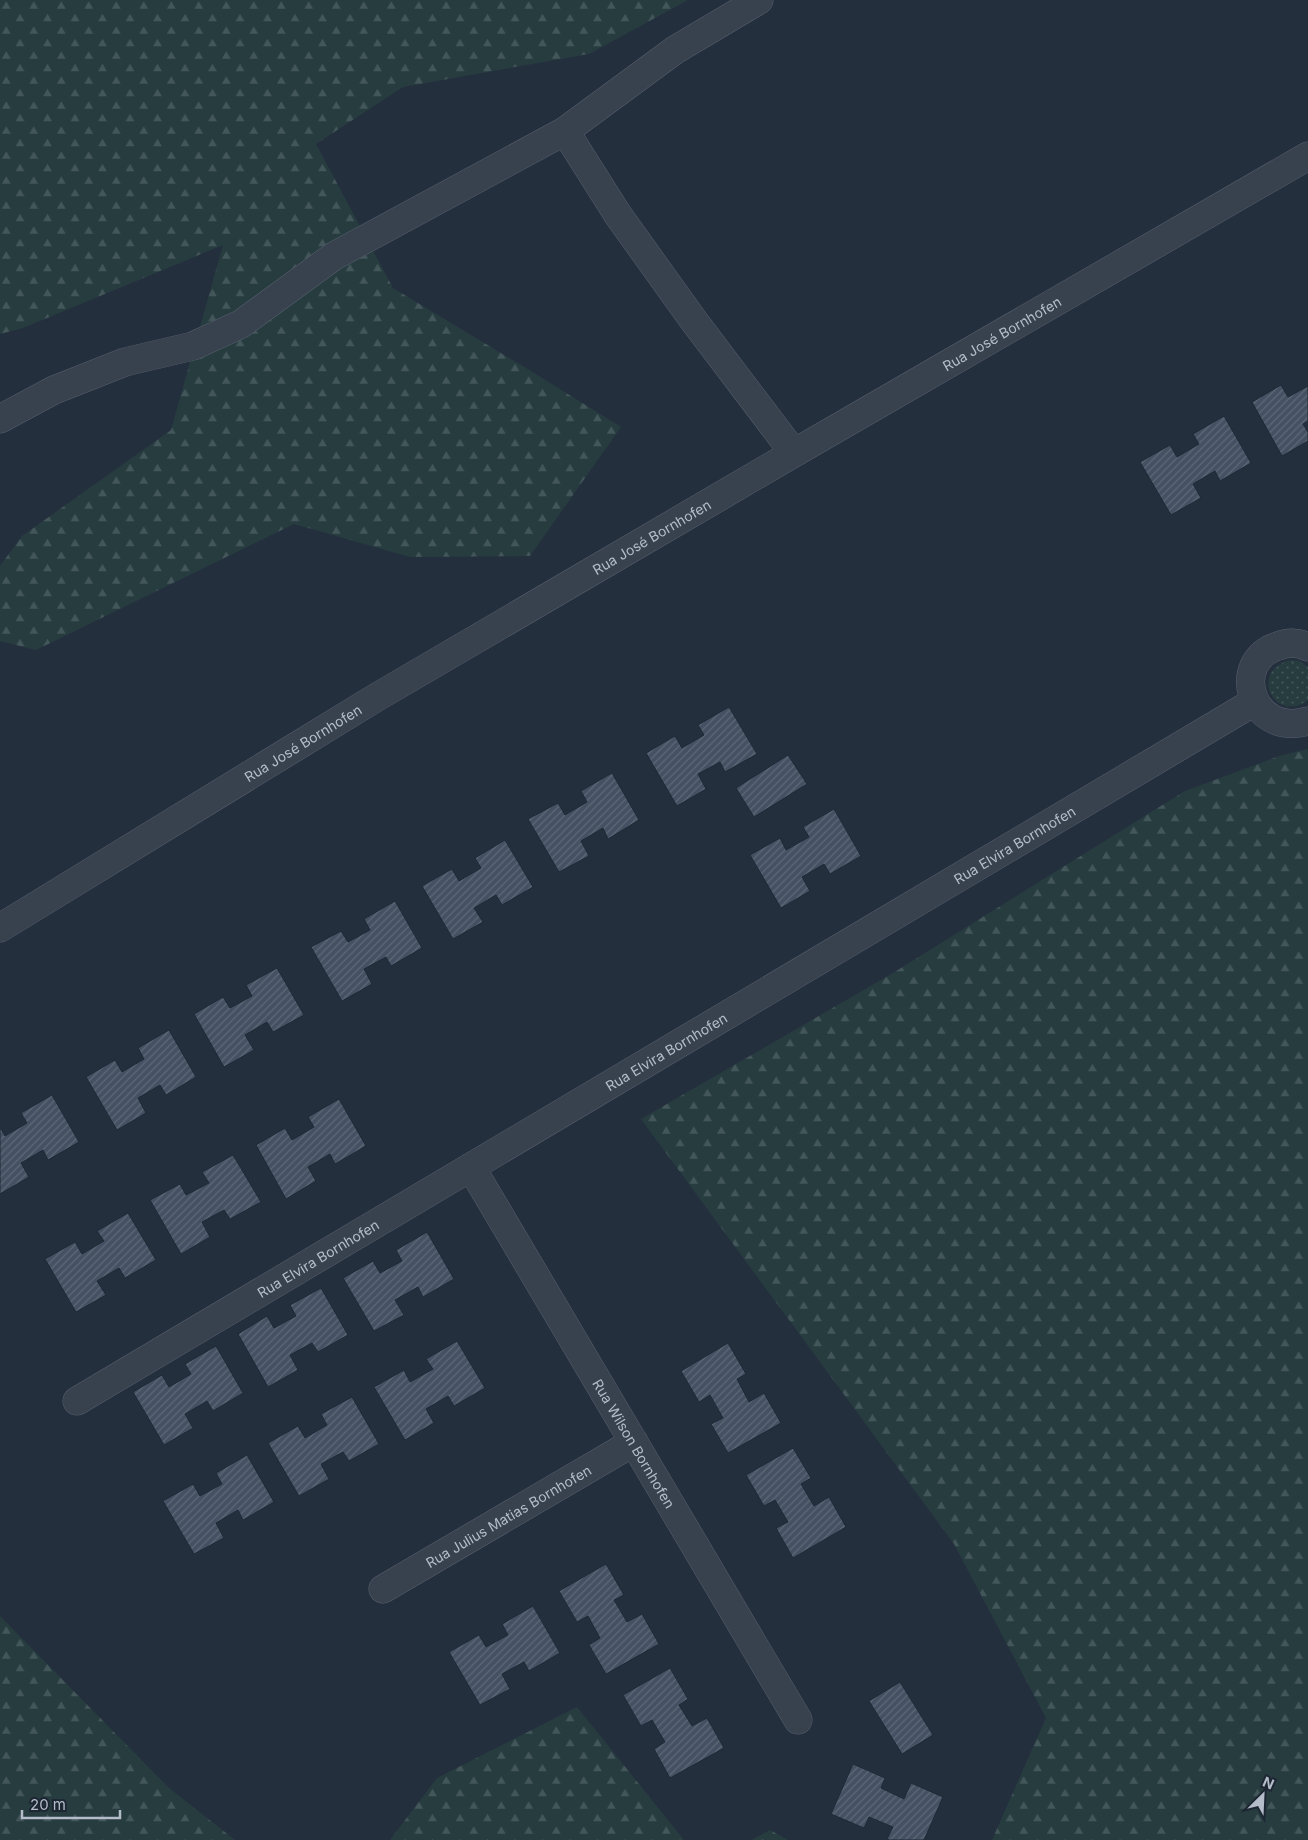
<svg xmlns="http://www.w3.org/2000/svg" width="1308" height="1840" viewBox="0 0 1308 1840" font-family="Inter,sans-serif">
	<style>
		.grass { fill: url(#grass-dots) }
		.forest { fill: url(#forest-firs) }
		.building { fill: url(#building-hatch); stroke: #1f2835 }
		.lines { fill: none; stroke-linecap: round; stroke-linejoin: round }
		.minor-casing { stroke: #565f6c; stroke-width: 29 }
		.minor { stroke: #38414e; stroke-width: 28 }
		.labels { text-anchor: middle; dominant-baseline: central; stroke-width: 4; stroke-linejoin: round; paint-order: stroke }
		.street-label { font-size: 14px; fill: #b4bcc9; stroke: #1d2633 }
	</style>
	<defs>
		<pattern id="grass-dots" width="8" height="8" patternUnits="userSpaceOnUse" patternTransform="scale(1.25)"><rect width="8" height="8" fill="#263c3f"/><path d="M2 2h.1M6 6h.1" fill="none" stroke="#435659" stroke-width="1.8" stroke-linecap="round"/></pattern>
		<pattern id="forest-firs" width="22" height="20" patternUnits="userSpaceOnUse" patternTransform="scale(1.25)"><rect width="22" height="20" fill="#263c3f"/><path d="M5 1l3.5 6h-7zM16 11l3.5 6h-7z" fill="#435659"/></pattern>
		<pattern id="building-hatch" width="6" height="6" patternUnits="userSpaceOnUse" patternTransform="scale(1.25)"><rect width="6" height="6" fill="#455162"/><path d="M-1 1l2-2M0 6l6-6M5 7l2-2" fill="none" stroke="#5d6877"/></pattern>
	</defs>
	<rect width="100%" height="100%" fill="#242f3e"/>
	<!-- grass -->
	<path class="grass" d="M1290,660l9,1 9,6v33c-32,25 -61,-28 -18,-40z"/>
	<!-- forest -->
	<path class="forest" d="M0,0h688l-99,54 -186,33 -87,57 77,144 133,80 95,59 -91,129 -120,1 -116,-33 -258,126 -36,-9v-75l22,-30 149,-106 52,-185 -200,83 -23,6z
		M1308,749v1091h-316l54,-122 -92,-174 -313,-425 252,-146 292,-182 97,-36z
		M0,1616l169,172 66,52h-235z
		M577,1707l107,133h-294l47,-62z
		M770,1830l18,10h-37z"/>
	<!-- building -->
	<path class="building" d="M1281,385l7,12 20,-11v35l-5,3 5,8v9l-26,15 -30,-54z
		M1224,416l27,47 -31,18 -5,-10 -22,13 8,14 -30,17 -31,-53 30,-17 7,12 22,-13 -6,-10z
		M729,707l28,47 -32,18 -5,-10 -22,12 8,15 -29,17 -31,-53 29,-17 7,12 22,-13 -6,-10z
		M788,755l19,29 -53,33 -18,-29z
		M612,773l27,47 -31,19 -5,-11 -22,13 8,15 -30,16 -31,-53 30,-16 7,12 22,-13 -6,-11z
		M834,809l27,47 -31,18 -6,-10 -22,13 8,14 -29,17 -31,-53 30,-17 6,12 23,-13 -6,-10z
		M505,840l28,47 -31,18 -6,-10 -22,13 9,14 -30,17 -31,-53 30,-17 7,12 22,-13 -6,-10z
		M395,901l27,47 -31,18 -5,-9 -22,12 8,15 -30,17 -31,-54 30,-16 7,11 22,-12 -6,-11z
		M277,968l27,47 -31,17 -6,-10 -22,13 9,15 -30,17 -30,-53 29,-17 7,11 22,-12 -6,-11z
		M169,1030l27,47 -30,18 -6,-10 -22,13 8,15 -29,17 -31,-53 29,-17 7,12 22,-13 -6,-11z
		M52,1095l27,47 -31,18 -5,-10 -22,13 8,14 -29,17v-67l5,9 22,-13 -6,-10z
		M339,1099l27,47 -31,18 -5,-10 -22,13 8,14 -30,18 -30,-54 29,-17 7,12 22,-13 -6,-10z
		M233,1155l28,47 -31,17 -6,-9 -22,12 8,15 -29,17 -31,-54 30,-16 6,11 23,-12 -7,-11z
		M128,1213l28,47 -31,18 -6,-10 -22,13 9,14 -30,17 -31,-53 30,-17 7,12 22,-13 -7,-10z
		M427,1232l27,47 -31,18 -5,-10 -23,13 9,15 -30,16 -31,-53 30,-17 7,12 22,-12 -6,-11z
		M321,1288l27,47 -30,17 -6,-9 -22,12 8,15 -30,17 -30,-53 29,-18 7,12 22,-12 -6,-11z
		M457,1341l28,47 -31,18 -6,-10 -22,13 8,14 -29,17 -31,-53 30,-17 6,12 23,-13 -7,-10z
		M728,1343l18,31 -9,5 12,23 15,-9 17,30 -53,30 -17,-29 12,-6 -13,-23 -11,7 -18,-31z
		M216,1346l27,47 -30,18 -6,-10 -22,13 8,14 -29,17 -31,-53 29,-17 7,12 22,-13 -6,-10z
		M352,1397l27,47 -30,17 -6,-9 -22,12 8,15 -30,17 -31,-53 30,-17 7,12 22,-13 -6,-11z
		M793,1448l18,30 -10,6 13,22 15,-9 17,30 -53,31 -17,-30 12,-6 -13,-22 -11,6 -18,-31z
		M247,1455l27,47 -31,18 -5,-10 -22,13 8,15 -30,16 -31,-53 30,-17 7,12 22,-12 -6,-11z
		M606,1564l18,31 -10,5 13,22 15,-8 17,30 -53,30 -17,-29 11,-7 -12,-22 -11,6 -18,-31z
		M533,1606l27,47 -31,18 -5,-9 -22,12 8,15 -30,16 -31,-53 30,-17 7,12 22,-12 -6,-11z
		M670,1668l18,31 -9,6 13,21 15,-8 17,30 -54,30 -16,-29 11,-7 -13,-22 -11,6 -18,-31z
		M900,1682l33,53 -31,19 -33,-53z
		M853,1764l32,14 -4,10 23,11 7,-16 32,14 -19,43h-35l-2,-1 6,-12 -24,-10 -5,11 -33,-14z"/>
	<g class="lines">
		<defs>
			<g id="minor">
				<path d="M565,131l110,-81 84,-50"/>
				<path d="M0,419l54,-29 71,-28 68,-16 48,-22 93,-68 231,-125 53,84 76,106 100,132"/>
				<path d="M1308,647c-10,-5 -20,-5 -30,-1 -49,15 -28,92 30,75"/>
				<path id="s1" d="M0,928l377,-231 417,-244 514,-297"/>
				<path id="s2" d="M471,1167l327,553"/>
				<path id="s3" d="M77,1401l1177,-699"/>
				<path id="s4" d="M383,1589l251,-147"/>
			</g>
		</defs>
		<!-- minor casing -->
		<use href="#minor" class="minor-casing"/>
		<!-- minor -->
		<use href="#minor" class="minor"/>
	</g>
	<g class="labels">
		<!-- street labels -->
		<g class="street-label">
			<text stroke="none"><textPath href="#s1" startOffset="1165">Rua José Bornhofen</textPath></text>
			<text stroke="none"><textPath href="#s1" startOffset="760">Rua José Bornhofen</textPath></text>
			<text stroke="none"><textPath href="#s1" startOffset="355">Rua José Bornhofen</textPath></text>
			<text stroke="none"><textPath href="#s3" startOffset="1090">Rua Elvira Bornhofen</textPath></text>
			<text stroke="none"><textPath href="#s3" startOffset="685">Rua Elvira Bornhofen</textPath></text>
			<text stroke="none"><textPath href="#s3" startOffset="280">Rua Elvira Bornhofen</textPath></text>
			<text stroke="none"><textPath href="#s2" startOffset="321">Rua Wilson Bornhofen</textPath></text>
			<text stroke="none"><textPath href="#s4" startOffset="145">Rua Julius Matias Bornhofen</textPath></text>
		</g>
	</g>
	<!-- north arrow -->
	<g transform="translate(1263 1795) rotate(24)" stroke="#1d2633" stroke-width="4" paint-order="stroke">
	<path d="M0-4L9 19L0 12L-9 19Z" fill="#b4bcc9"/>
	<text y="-8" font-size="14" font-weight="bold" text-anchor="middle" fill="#b4bcc9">N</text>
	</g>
	<!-- scale -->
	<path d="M22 1810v8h98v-8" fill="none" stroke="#b4bcc9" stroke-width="2.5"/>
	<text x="30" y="1810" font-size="15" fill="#b4bcc9" stroke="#1d2633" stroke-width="4" paint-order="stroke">20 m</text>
</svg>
